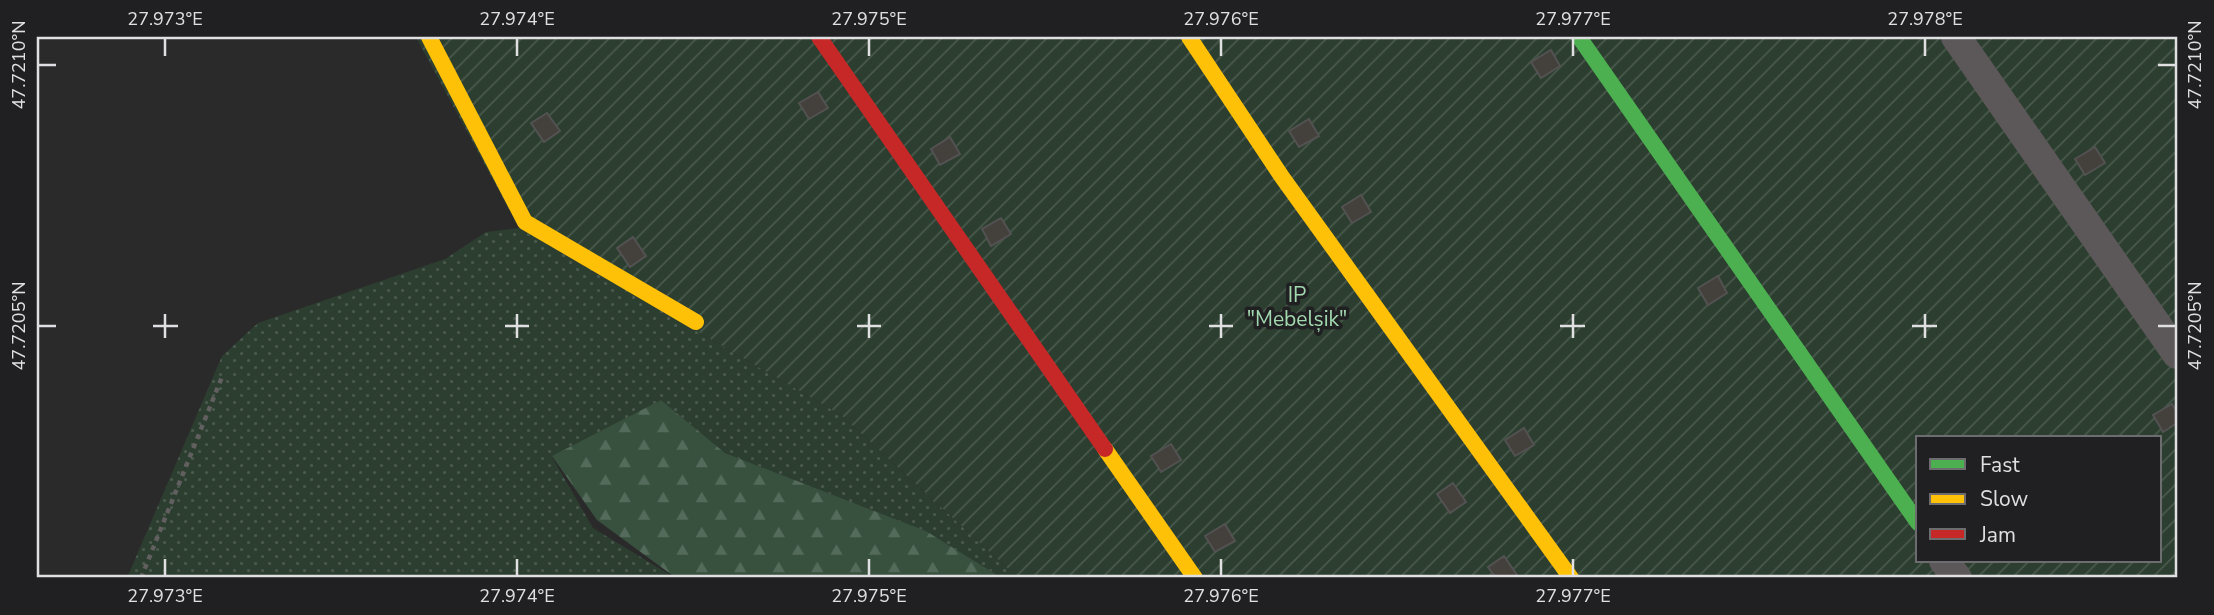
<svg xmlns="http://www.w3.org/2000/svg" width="2214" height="615" viewBox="0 0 2214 615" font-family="'Nunito Sans',sans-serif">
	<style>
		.grass { fill: url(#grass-dots) }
		.forest { fill: url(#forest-firs) }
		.garden { fill: url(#garden-furrows); fill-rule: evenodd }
		.building { fill: #44413c; stroke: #535252; stroke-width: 2 }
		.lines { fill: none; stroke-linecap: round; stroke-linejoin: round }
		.path { stroke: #615f5f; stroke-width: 4.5; stroke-dasharray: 5 5; stroke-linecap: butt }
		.street { stroke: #5c5758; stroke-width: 30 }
		.fast { stroke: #4caf50; stroke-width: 16 }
		.slow { stroke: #ffc107; stroke-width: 16 }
		.jam { stroke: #c62828; stroke-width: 16 }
		.ticks { fill: none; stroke: #e0dfe1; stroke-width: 2.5 }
		.labels { text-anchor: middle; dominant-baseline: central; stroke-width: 7; stroke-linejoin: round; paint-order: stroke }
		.park-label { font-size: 21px; fill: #a1d8ae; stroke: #201f22 }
		.neatline { fill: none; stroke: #e0dfe1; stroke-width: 2.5 }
		.ticks-label { font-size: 18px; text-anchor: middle; fill: #e0dfe1 }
	</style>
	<defs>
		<pattern id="grass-dots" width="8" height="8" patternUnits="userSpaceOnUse" patternTransform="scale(1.75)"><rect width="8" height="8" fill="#2c3e2f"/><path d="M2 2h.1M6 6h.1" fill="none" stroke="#4a594d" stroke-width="1.8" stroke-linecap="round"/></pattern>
		<pattern id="forest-firs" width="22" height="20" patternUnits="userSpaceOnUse" patternTransform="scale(1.75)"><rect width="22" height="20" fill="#38513e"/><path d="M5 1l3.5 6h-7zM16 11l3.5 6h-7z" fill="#546a5a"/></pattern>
		<pattern id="garden-furrows" width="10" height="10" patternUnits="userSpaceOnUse" patternTransform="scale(1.75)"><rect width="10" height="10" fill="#2c3e2f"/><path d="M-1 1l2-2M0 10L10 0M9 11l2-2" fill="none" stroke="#4a594d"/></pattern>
	</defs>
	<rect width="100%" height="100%" fill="#2a2a2b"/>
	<!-- grass -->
	<path class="grass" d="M519,228l322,187 177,163h-16l-76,-47 -201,-78 -64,-53 -109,57 41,71 82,50h-548l95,-222 36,-33 187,-64 41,-27z"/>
	<!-- forest -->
	<path class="forest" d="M661,400l64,53 201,78 76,47h-326l-79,-58 -45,-64z"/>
	<!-- garden -->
	<path class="garden" d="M416,37h1761v541h-1159l-177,-163 -322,-187zM1918,438h242v123h-242z"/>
	<!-- building -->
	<path class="building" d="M1551,50l9,16 -19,12 -10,-16z
		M818,92l10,16 -19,11 -10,-16z
		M547,113l13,18 -16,11 -13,-19z
		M1309,119l10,17 -20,11 -10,-16z
		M950,137l10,17 -20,11 -9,-16z
		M2095,147l10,16 -20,12 -10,-16z
		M1361,195l10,17 -19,11 -10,-16z
		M1001,218l10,16 -20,12 -9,-17z
		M633,237l13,19 -16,11 -13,-19z
		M1718,276l9,17 -19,12 -10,-17z
		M2172,404l5,8v11l-14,9 -10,-17z
		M1524,428l10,17 -19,11 -10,-16z
		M1171,444l10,16 -20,12 -10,-16z
		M1453,483l13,19 -16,11 -13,-19z
		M1225,524l10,17 -20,11 -10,-16z
		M1504,556l13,19 -5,3h-16l-8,-11z"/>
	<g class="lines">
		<!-- path -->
		<path class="path" d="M141,578l81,-201"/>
		<!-- street -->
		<path class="street" d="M1956,37l221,317
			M1944,561l13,17"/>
		<!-- fast -->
		<path class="fast" d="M1579,37l339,486"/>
		<!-- slow -->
		<path class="slow" d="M429,37l96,185 171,100
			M1189,37l93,140 289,401
			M1105,449l90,129"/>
		<!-- jam -->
		<path class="jam" d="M819,37l286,412"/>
	</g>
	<!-- ticks -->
	<path class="ticks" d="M165,38v18M517,38v18M869,38v18M1221,38v18M1573,38v18M1925,38v18M38,65h18M2158,65h18M165,314v24M517,314v24M869,314v24M1221,314v24M1573,314v24M1925,314v24M38,326h18M153,326h25M505,326h24M857,326h24M1209,326h24M1560,326h25M1912,326h25M2158,326h18M165,559v17M517,559v17M869,559v17M1221,559v17M1573,559v17"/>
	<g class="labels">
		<!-- park labels -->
		<g class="park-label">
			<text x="1297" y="295">IP<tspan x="1297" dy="24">"Mebelșik"</tspan></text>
		</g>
	</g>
	<!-- border -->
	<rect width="2214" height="615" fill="none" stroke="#201f22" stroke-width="77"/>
	<!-- legend -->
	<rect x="1916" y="436" width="245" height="126" fill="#201f22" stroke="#6d6c6e" stroke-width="2"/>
	<rect x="1930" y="459" width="35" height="10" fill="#4caf50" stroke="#6d6c6e" stroke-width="2"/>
	<text x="1980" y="472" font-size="21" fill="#e0dfe1">Fast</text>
	<rect x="1930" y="494" width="35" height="10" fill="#ffc107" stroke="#6d6c6e" stroke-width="2"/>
	<text x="1980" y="506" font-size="21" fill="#e0dfe1">Slow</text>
	<rect x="1930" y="529" width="35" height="10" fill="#c62828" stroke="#6d6c6e" stroke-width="2"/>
	<text x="1980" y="542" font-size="21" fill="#e0dfe1">Jam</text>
	<rect x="38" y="38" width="2138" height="538" class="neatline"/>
	<g class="ticks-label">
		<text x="165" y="25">27.973°E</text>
		<text x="517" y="25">27.974°E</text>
		<text x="869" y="25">27.975°E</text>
		<text x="1221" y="25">27.976°E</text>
		<text x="1573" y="25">27.977°E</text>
		<text x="1925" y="25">27.978°E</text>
		<text transform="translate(19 65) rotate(-90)" y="6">47.7210°N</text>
		<text transform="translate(2195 65) rotate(-90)" y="6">47.7210°N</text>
		<text transform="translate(19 326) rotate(-90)" y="6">47.7205°N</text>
		<text transform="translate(2195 326) rotate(-90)" y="6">47.7205°N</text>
		<text x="165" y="602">27.973°E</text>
		<text x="517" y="602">27.974°E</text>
		<text x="869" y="602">27.975°E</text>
		<text x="1221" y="602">27.976°E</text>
		<text x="1573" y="602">27.977°E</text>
	</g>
</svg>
